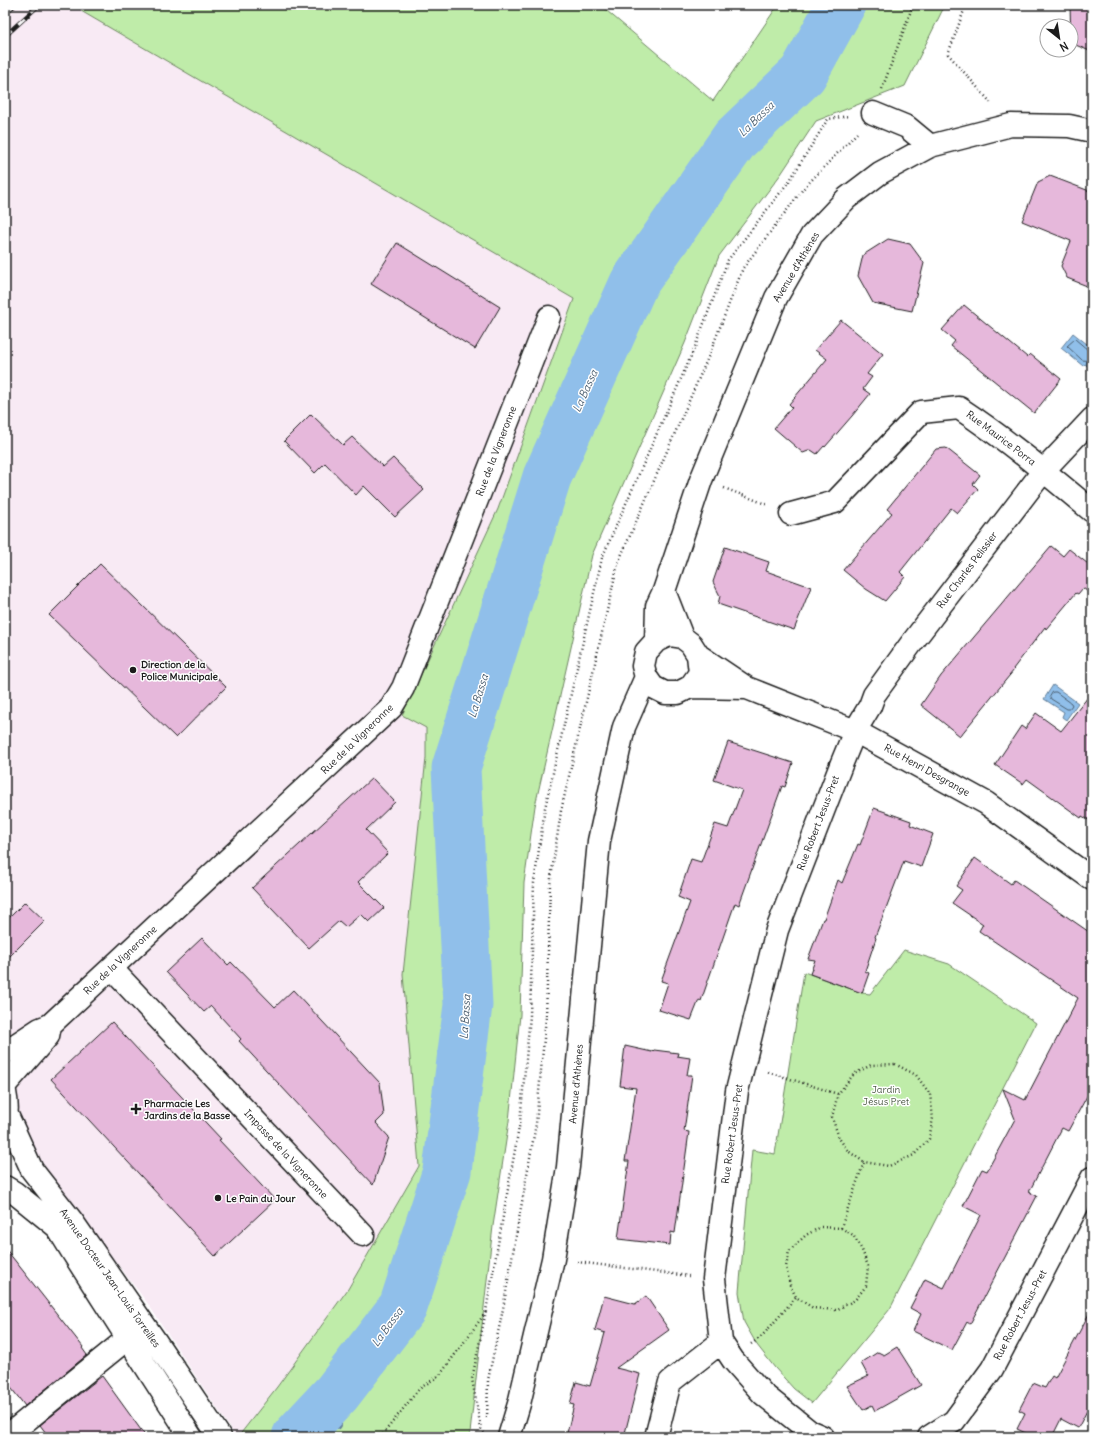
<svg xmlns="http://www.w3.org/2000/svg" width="1097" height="1442" viewBox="0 0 1097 1442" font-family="Delius,sans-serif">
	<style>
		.built { fill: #f8eaf4 }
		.green { fill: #bfeca9; stroke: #6e8462 }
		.water { fill: #90bfea; stroke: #627e98 }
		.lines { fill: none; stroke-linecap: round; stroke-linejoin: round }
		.shore { stroke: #4a5d6e; stroke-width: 1 }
		.stream { stroke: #627e98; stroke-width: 8 }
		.river { stroke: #90bfea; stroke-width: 49 }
		.building { fill: #e6b8db; stroke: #1c1c1c }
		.minor-casing { stroke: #1c1c1c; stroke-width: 25 }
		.major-casing { stroke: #1c1c1c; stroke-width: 25 }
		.path { stroke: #1c1c1c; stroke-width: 2.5; stroke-dasharray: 1 3; stroke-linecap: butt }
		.minor { stroke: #fff; stroke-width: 22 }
		.major { stroke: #fff; stroke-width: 22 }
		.rail-casing { stroke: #1c1c1c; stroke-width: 4.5 }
		.rail { stroke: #fff; stroke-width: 3; stroke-dasharray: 9; stroke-linecap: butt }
		.poi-dot { fill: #1c1c1c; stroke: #fff; stroke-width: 1.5 }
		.labels { text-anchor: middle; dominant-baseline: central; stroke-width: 3; stroke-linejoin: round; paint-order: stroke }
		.street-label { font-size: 10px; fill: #1c1c1c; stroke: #fff }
		.poi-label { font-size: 10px; font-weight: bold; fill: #1c1c1c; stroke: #fff; text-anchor: start }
		.park-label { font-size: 10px; fill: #4d5a46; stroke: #fff }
		.water-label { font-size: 11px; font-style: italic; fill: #4a5d6e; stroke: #fff }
	</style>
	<rect width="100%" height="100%" fill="#fff"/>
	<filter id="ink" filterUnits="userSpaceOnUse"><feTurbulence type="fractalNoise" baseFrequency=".025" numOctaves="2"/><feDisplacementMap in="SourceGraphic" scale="8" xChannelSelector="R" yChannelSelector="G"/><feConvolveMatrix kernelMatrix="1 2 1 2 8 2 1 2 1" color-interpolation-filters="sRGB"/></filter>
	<g filter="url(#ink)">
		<!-- built -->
		<path class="built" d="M5,5h82l-6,6 493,287 -76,211 -72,219v30l-23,216 16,192 -71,123 -71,98 -39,50h-2l-88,-133 -90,-118 -39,-58 -14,-16z"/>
		<!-- green -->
		<path class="green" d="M87,5h513l113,96 65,-96h167l-40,81 -89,35 -35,53 -62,82 -34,87 -93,212 -57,251 -11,77 -4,132 -11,106 -16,105 -23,207 -1,4h-231l39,-50 71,-98 71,-123 -16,-192 23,-216v-30l-24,-13 96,-206 76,-210 -493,-288z
			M904,950l45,14 87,59 -146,286 -78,94 -18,-14 -19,-21 -18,-23 -13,-23 -5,-30 13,-142 23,4 29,-182 58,21 8,1z"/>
		<!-- water -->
		<path class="water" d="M1073,333l19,15v15l-3,4 -4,-3 -2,2 -22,-18z
			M1053,685l25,18 -12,17 -4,-3 2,-5 -20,-13z"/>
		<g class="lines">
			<!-- shore -->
			<path class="shore" d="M1092,351l-4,-1 -13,-11 -8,7 15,14 10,1
				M1053,692h3l15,11 1,2 -3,4h-2l-16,-10 -1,-2z"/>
			<!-- stream -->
			<path class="stream" d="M316,1416l22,9"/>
			<!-- river -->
			<path class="river" d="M296,1437l41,-44 66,-86 44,-136 21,-166 -12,-237 91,-291 87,-194 101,-144 68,-65 38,-69"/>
		</g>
		<!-- building -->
		<path class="building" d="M1070,5h22v47l-21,-9z
			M1050,176l42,16v96l-25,-10 -6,-12 10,-25 -49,-20 16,-39z
			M888,239l22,5 14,19 -12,48 -39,-8 -15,-27 5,-21z
			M397,243l103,64 -25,42 -104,-65z
			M964,305l63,52 3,-3 31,25 -27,34 -83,-67 4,-5 -13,-11z
			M841,320l42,34 -16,20 5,3 -9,12 7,5 -18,22 -27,31 -1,-1 -7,8 -6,-4 -8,3 -29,-25 18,-21 -3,-3 38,-45 -12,-9z
			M311,414l32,31 9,-8 31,30 10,-9 31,32 -29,27 -31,-31 -8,9 -31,-32 -10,10 -31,-32z
			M946,448l34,27 -7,9 5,5 -21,24 -6,-5 -51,64 5,5 -20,24 -19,-12 -23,-19 49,-57 -5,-4 49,-60z
			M1051,546l12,10 6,-7 23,18v28l-9,-7 -5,6 -2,-1 -30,36 -1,-2 -32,42 1,1 -54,66 -39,-31 20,-29z
			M725,547l44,15 -3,9 45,16 -17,43 -76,-26 2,-8 -7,-14z
			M100,564l126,123 -50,51 -127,-123z
			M1092,692v130l-10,-6 -1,2 -54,-39 -4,5 -28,-19 26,-39 4,3 11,-16 25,18z
			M728,742l65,21 -8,24 -3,-1 -43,119 -4,-2 -34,98 -2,-1 -8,20 -32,-10 9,-27 -7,-2 29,-79 -12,-5 13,-38 10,3 14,-38 13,4 14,-38 -28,-10z
			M372,778l23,24 -29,28 22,23 -30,29 26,26 -15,14 -8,-8 -15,13 -7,-6 -30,27 -57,-60z
			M874,808l37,13 -1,4 23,9 -12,33 -17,-6 -29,76 1,1 -11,33 4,2 -7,20 -52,-19 5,-14 -7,-1 15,-40h1l14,-39 4,3 16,-39 2,1z
			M975,858l36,26 3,-4 78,54v153l-24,44 -6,-3 -33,64 8,4 -67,128 -3,-2 -15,28 -39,-19 8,-17 -11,-6 15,-29 19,9 37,-73 -18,-9 19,-37 5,2 28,-52 -12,-30 22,11 53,-102 -99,-67 4,-7 -31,-21 10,-13 -6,-4z
			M25,902l20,19 -40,40v-39z
			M202,938l26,27 3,-3 44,45 18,-17 87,93 4,32 -8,8 13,14 -16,48 -134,-144 2,-2 -30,-33 -7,6 -38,-40z
			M112,1022l109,117 -2,1 56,60 -60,56 -164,-177z
			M625,1046l27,6 2,-2 24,3 -1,3 13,2 -3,17h5l-8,56 5,1 -14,101 -4,-1 -1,13 -52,-6 11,-78h-4l11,-73 -16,-2z
			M5,1248l78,99 -1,1 5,7 -62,51 -20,-26z
			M604,1296l31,8 11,-8 23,34 -53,38 24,6 -16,63h-58l8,-32 -4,-1 6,-22 14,4 15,-53 -10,-3z
			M1092,1308v93l-14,27 -17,-9 -9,18h-18l-17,-8 8,-16 -6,-3 14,-27 12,5 7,-12 3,2z
			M897,1347l24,38 -46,26 -3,-6 -9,5 -16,-24 21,-10 -7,-13 17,-11 6,3z
			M102,1376l44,61h-97l-9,-12z"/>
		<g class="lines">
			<defs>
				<path id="minor" d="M873,113l34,14 23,19
					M791,514l44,-12 86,-90 38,-4c47,31 90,67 133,103
					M664,591l18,46
					M669,635l13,2 9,7 7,11 2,18 -10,14 -12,6h-13l-12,-6 -7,-10 -3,-11 3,-14 10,-11z
					M656,641l1,-35 7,-15 37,-111 75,-182 36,-63 35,-37 33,-25 50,-27 81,-21 58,1 23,5
					M698,655l49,33 108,43 131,72 106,76
					M690,687l57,1
					M111,968l252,267
					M5,1052l35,-23 10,-4 341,-317 12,-20 146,-371
					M5,1085l43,-49 2,-10
					M6,1437l122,-99
					M509,1437l10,-33 34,-145 15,-92 31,-326 25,-114 22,-50
					M656,1437l14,-55 51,-40
					M823,1437l-14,-6 -46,-37 -30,-34 -12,-18 -7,-63 23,-188 40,-161 64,-165 14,-34 15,-25 4,-11 37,-51 133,-174 48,-51
					M929,1437l25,-16 38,-52 100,-191"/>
				<path id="major" d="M5,1092c2,10 3,20 0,30
					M7,1115l25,55 40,51 82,118 66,98
					M5,1187l10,6 42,34 16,26 118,184"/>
			</defs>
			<!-- minor casing -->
			<use href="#minor" class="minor-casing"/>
			<!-- major casing -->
			<use href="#major" class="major-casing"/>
			<!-- path -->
			<path class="path" d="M966,5l-18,49 44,50
				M882,89l31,-84
				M724,488l44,17
				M895,1064l21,11 14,19 3,24 -4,21 -15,16 -25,11 -25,-4 -16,-11 -9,-13 -7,-21 6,-23 16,-20 17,-9z
				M768,1072l70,22
				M821,1227l20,1 12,7 9,15 6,16 -2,20 -11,14 -19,10 -23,-2 -17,-11 -6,-12 -4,-18 3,-16 17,-16z
				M841,1228l23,-66
				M577,1262l112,14
				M751,1344l11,-8 34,-39
				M487,1418l1,-38 14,-66 34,-190 10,-107 4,-132 11,-74 57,-248 92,-210 33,-85 60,-79 54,-56
				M484,1433l-3,-4 -9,-50 14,-68 34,-189 10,-106 4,-133 11,-75 57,-250 93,-211 33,-87 62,-80 38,-61 21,-3
				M375,1437l8,-3 36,-45 21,-14 46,-63"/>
			<!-- minor -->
			<use href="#minor" class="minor"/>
			<!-- major -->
			<use href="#major" class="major"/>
			<defs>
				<path id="rail" d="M5,13l10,-8
					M5,36l34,-31"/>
			</defs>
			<!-- rail casing -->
			<use href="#rail" class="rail-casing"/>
			<!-- rail -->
			<use href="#rail" class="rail"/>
		</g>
	</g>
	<!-- markers -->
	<g class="poi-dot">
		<circle cx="133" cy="670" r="4"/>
		<path d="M134 1103h4v4h4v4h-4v4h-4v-4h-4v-4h4z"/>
		<circle cx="218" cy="1198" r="4"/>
	</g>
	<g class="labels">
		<!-- street labels -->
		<g class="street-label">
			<text transform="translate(796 267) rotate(-59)">Avenue d'Athènes</text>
			<text transform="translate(1001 438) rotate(37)">Rue Maurice Porra</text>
			<text transform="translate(496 451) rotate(-69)">Rue de la Vigneronne</text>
			<text transform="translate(967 570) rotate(-53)">Rue Charles Pelissier</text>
			<text transform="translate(357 739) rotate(-44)">Rue de la Vigneronne</text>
			<text transform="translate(927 770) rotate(29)">Rue Henri Desgrange</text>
			<text transform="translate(818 823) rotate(-69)">Rue Robert Jesus-Pret</text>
			<text transform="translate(120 960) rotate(-43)">Rue de la Vigneronne</text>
			<text transform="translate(576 1084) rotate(-85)">Avenue d'Athènes</text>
			<text transform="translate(732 1134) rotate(-82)">Rue Robert Jesus-Pret</text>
			<text transform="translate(286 1154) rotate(47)">Impasse de la Vigneronne</text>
			<text transform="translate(110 1278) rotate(55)">Avenue Docteur Jean-Louis Torreilles</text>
			<text transform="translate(1020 1315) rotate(-62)">Rue Robert Jesus-Pret</text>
		</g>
		<!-- poi labels -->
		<g class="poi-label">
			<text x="141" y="664">Direction de la<tspan x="141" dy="12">Police Municipale</tspan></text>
			<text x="144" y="1103">Pharmacie Les<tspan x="144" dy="12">Jardins de la Basse</tspan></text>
			<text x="226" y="1198">Le Pain du Jour</text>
		</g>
		<!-- park labels -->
		<g class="park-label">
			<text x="886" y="1089">Jardin<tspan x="886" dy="12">Jésus Pret</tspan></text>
		</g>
		<!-- water labels -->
		<g class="water-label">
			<text transform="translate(756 119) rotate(-44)">La Bassa</text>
			<text transform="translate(585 391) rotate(-66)">La Bassa</text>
			<text transform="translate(478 696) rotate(-73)">La Bassa</text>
			<text transform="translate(465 1017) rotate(-86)">La Bassa</text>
			<text transform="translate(387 1327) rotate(-54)">La Bassa</text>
		</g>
	</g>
	<!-- margin -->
	<rect width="1097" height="1442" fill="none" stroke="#fff" stroke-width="20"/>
	<rect x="10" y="10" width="1077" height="1422" fill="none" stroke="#1c1c1c" stroke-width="1.5" filter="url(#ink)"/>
	<!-- north arrow -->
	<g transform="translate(1059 38) rotate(150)"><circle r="19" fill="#ffffff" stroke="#a4a4a4"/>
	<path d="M0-3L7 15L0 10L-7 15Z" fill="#1c1c1c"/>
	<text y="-6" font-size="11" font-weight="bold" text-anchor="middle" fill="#1c1c1c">N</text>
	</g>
</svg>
